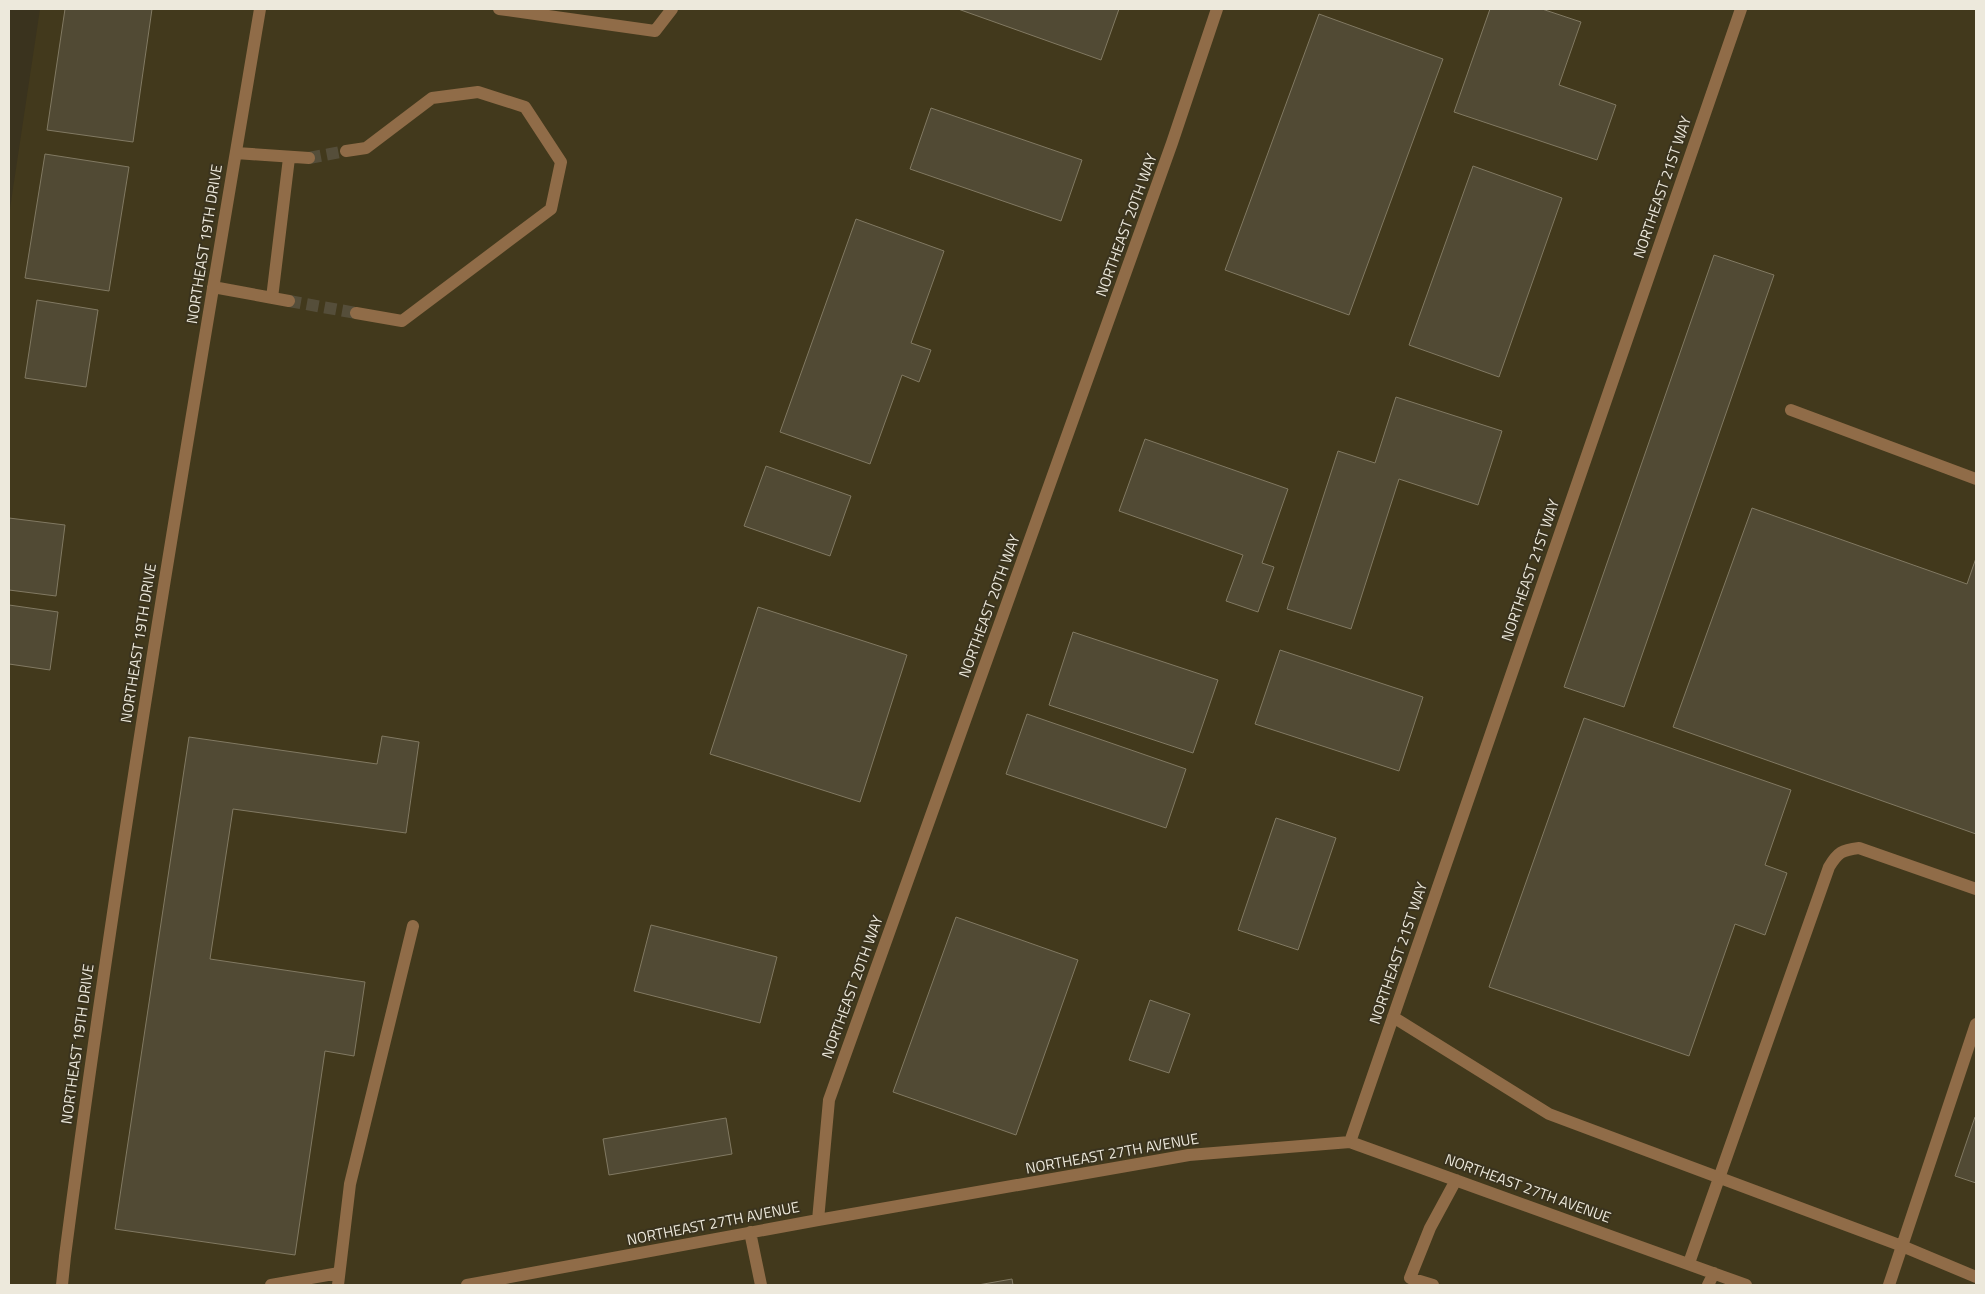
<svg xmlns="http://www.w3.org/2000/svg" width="1985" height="1294" viewBox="0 0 1985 1294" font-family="'Titillium Web',sans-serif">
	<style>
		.built { fill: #42391c }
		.building { fill: #514a34; stroke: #817962 }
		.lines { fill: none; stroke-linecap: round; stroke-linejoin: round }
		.minor-tunnel { stroke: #554e3a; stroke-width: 12; stroke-dasharray: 12 6; stroke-linecap: butt }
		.minor { stroke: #906c48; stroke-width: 12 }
		.labels { text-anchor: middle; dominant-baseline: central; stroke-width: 4; stroke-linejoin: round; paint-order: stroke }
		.street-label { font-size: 15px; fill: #ede9dc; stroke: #3a331e }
	</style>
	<rect width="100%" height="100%" fill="#3a331e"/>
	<!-- built -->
	<path class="built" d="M40,9h1936v1276h-1967v-1070z"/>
	<!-- building -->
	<path class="building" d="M65,9h87l-19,133 -86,-12z
		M958,9h161l-18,51z
		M1490,9h52l39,13 -22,63 57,20 -19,55 -143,-48z
		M1319,14l124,45 -94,256 -124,-45z
		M931,108l151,52 -21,61 -151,-52z
		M45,154l84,13 -20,124 -84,-13z
		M1473,166l89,32 -63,179 -90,-32z
		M856,219l88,32 -33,92 20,7 -12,32 -17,-7 -32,89 -90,-32z
		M1714,255l60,20 -150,432 -60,-20z
		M37,300l61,10 -12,77 -61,-9z
		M1396,397l106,34 -24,74 -79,-26 -48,150 -64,-20 51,-158 37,12z
		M1145,439l143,50 -26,74 12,4 -16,45 -32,-11 17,-46 -124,-44z
		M766,466l85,30 -21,60 -86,-30z
		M1752,508l215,76 9,-26v276l-303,-107z
		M9,518l56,7 -9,71 -47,-6z
		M9,605l49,7 -8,58 -41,-6z
		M758,607l149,48 -47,147 -150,-48z
		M1073,632l145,48 -25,73 -144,-48z
		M1280,650l143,47 -24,74 -144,-47z
		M1027,714l159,55 -20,59 -160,-54z
		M1584,718l207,72 -26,75 22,8 -22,62 -30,-11 -46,132 -200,-69z
		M382,736l37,6 -13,91 -173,-24 -23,150 155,23 -11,74 -29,-5 -30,204 -180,-26 74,-492 188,27z
		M1276,818l60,20 -38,112 -60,-20z
		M956,917l122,43 -62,175 -123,-43z
		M651,925l126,32 -17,66 -126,-32z
		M1150,1000l40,14 -21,59 -40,-13z
		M1975,1117l1,1v65l-21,-7z
		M726,1118l6,36 -123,21 -6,-36z
		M1012,1279l1,6h-35z"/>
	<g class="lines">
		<!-- minor-tunnel -->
		<path class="minor-tunnel" d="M309,158l37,-7
			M289,301l67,12"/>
		<!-- minor -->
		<path class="minor" d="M499,9l156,22 17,-22
			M346,151l20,-3 66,-50 46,-6 47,15 36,55 -10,47 -149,112 -46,-8
			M236,153l73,5
			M213,287l76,14
			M272,298l17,-140
			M1791,410l185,69
			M1393,1017l156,97 353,132 74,31
			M1350,1142l391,-1133
			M818,1220l11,-120 343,-957 45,-134
			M750,1232l11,53
			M1689,1263l140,-396c9,-15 13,-17 30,-19l117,41
			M62,1285l3,-29c54,-417 125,-832 195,-1247
			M271,1285l68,-12
			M338,1285l12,-101 63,-258
			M467,1285l351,-65 371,-65 161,-13 396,143
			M1433,1285l-23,-7 20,-50 26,-48
			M1708,1285l6,-12
			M1889,1285l87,-261"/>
	</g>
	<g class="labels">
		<!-- street labels -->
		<g class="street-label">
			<text transform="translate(1662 187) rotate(-71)">NORTHEAST 21ST WAY</text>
			<text transform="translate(1126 225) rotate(-70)">NORTHEAST 20TH WAY</text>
			<text transform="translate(204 244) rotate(-81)">NORTHEAST 19TH DRIVE</text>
			<text transform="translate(1530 570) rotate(-71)">NORTHEAST 21ST WAY</text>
			<text transform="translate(989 606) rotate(-70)">NORTHEAST 20TH WAY</text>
			<text transform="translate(138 643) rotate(-81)">NORTHEAST 19TH DRIVE</text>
			<text transform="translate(1398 953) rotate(-71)">NORTHEAST 21ST WAY</text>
			<text transform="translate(852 987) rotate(-70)">NORTHEAST 20TH WAY</text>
			<text transform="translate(77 1044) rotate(-82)">NORTHEAST 19TH DRIVE</text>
			<text transform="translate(1112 1153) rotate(-10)">NORTHEAST 27TH AVENUE</text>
			<text transform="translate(1528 1188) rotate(20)">NORTHEAST 27TH AVENUE</text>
			<text transform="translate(713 1223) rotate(-11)">NORTHEAST 27TH AVENUE</text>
		</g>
	</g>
	<!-- border -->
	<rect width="1985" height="1294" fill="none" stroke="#ede9dc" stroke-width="20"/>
</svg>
